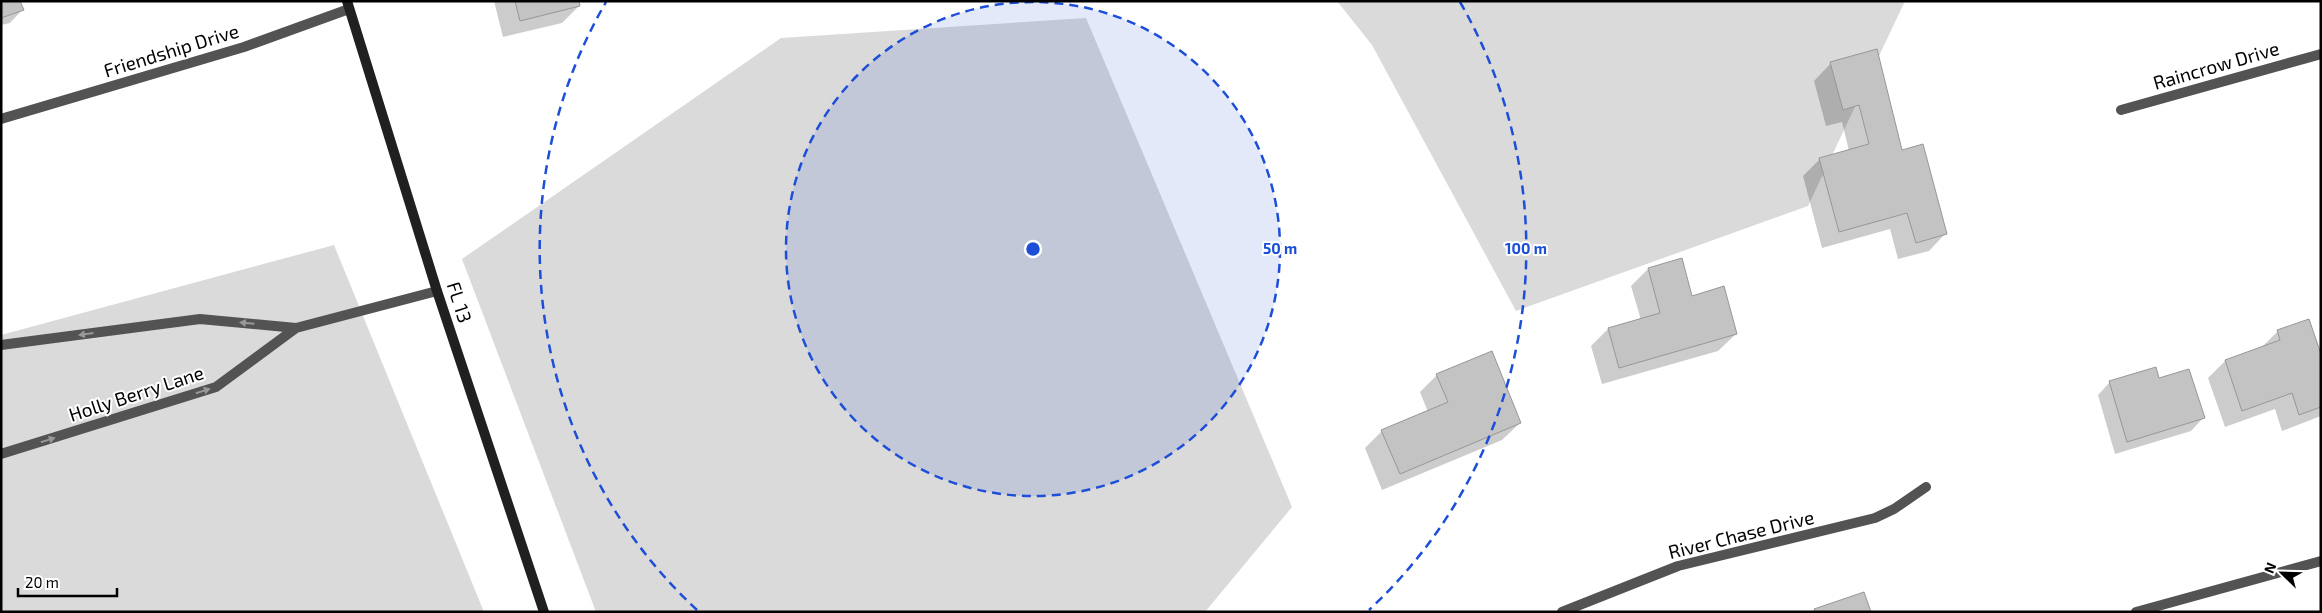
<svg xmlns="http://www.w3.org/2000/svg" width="2322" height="613" viewBox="0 0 2322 613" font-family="'Exo 2',sans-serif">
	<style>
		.green { fill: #dadada }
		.shadow { fill: #0003 }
		.building { fill: #c3c3c3; stroke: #979797 }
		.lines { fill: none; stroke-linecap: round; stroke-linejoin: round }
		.minor { stroke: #535353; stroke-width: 10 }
		.secondary { stroke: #202020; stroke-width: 10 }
		.oneway { fill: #989898 }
		.ring { fill: none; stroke: #1d4ed8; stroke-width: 2.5; stroke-dasharray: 9 6 }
		.labels { text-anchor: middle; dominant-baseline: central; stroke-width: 4; stroke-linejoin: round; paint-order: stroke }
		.street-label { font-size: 19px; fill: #000; stroke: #fff }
		.centre { fill: #1d4ed8; stroke: #fff; stroke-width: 2.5 }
		.ring-label { font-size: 15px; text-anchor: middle; font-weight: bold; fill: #1d4ed8; stroke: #fff; stroke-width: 4; stroke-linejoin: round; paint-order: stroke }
	</style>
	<rect width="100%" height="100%" fill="#fff"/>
	<!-- green -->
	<path class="green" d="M1337,1h568l-97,205 -292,105 -144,-266z
		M1086,18l206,489 -87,105h-609l-134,-353 319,-221z
		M334,245l150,367h-483v-277z"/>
	<!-- shadow -->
	<path class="shadow" d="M1,1l21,9 -12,13 -9,2z
		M494,1h84l1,5 -17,17 -59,14z
		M1831,63l71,89 44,81 -17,18 -31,8 -8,-30 -68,19 -19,-72 17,-17 29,-8 -7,-29 -16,4 -12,-45z
		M1681,260l10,37 45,37 -18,17 -116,33 -11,-38 17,-17 33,-9 -10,-34 17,-17z
		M2278,331l43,27v58l-39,15 -7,-22 -50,18 -17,-49 17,-17 36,-13z
		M1437,375l83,48 -18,17 -120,50 -17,-42 17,-17 46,-19 -8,-20z
		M2158,379l45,39 -12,13 -76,23 -17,-59 12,-13z"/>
	<!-- building -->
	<path class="building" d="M1,1h19l4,9 -23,8z
		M515,1h64l1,5 -60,15z
		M1877,49l25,101 21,-6 24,90 -31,9 -9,-30 -68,19 -20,-74 50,-14 -10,-39 -16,5 -13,-48z
		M1682,258l10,38 32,-10 13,48 -118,34 -11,-40 52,-15 -12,-45z
		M2309,319l12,35v53l-22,8 -7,-22 -50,18 -17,-51 55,-20 -3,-10z
		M1492,351l29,72 -121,51 -19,-44 67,-28 -12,-28z
		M2156,367l3,11 30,-9 16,49 -78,24 -18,-61z
		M1864,592l7,20h-56l-1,-3z"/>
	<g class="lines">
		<!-- minor -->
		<path class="minor" d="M2121,110l200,-56
			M1,119l243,-72 105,-38
			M1,345l199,-26 96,9 141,-37
			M1,454l215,-67 80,-59
			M1562,612l116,-46 197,-48 19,-9 32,-22
			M2136,612l185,-51"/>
		<!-- secondary -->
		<path class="secondary" d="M347,1l90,290 107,321"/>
	</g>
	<!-- one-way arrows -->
	<defs><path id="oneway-solid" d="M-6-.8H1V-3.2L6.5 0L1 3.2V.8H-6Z" transform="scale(1.25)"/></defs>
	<g class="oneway">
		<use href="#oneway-solid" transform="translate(247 323) rotate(-175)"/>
		<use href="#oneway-solid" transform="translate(86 334) rotate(172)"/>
		<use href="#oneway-solid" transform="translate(203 391) rotate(-17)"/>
		<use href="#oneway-solid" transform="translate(48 440) rotate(-17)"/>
	</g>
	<!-- distance rings -->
	<circle cx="1033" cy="249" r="247" fill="#1d4ed8" fill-opacity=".12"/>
	<g class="ring">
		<circle cx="1033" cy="249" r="247"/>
		<path d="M697 610A493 493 0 0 1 606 2M1460 2A493 493 0 0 1 1369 610"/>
	</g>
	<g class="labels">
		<!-- street labels -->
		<g class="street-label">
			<text transform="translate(171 50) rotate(-17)">Friendship Drive</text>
			<text transform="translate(2216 65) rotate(-16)">Raincrow Drive</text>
			<text transform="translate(460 302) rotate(72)">FL 13</text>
			<text transform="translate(136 393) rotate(-18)">Holly Berry Lane</text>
			<text transform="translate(1741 534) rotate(-14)">River Chase Drive</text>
		</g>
	</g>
	<circle cx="1033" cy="249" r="8" class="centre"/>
	<g class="ring-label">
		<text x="1280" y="254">50 m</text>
		<text x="1526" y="254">100 m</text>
	</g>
	<!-- border -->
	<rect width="2322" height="613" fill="none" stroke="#000000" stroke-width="5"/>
	<!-- north arrow -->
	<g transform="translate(2282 573) rotate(293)" stroke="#ffffff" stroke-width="4" paint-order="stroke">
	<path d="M0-4L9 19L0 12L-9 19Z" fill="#000000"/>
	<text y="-8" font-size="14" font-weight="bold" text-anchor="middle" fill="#000000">N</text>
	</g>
	<!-- scale -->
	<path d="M18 588v8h99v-8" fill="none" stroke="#000000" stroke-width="2.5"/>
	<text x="25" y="588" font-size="15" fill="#000000" stroke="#ffffff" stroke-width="4" paint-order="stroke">20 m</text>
</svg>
